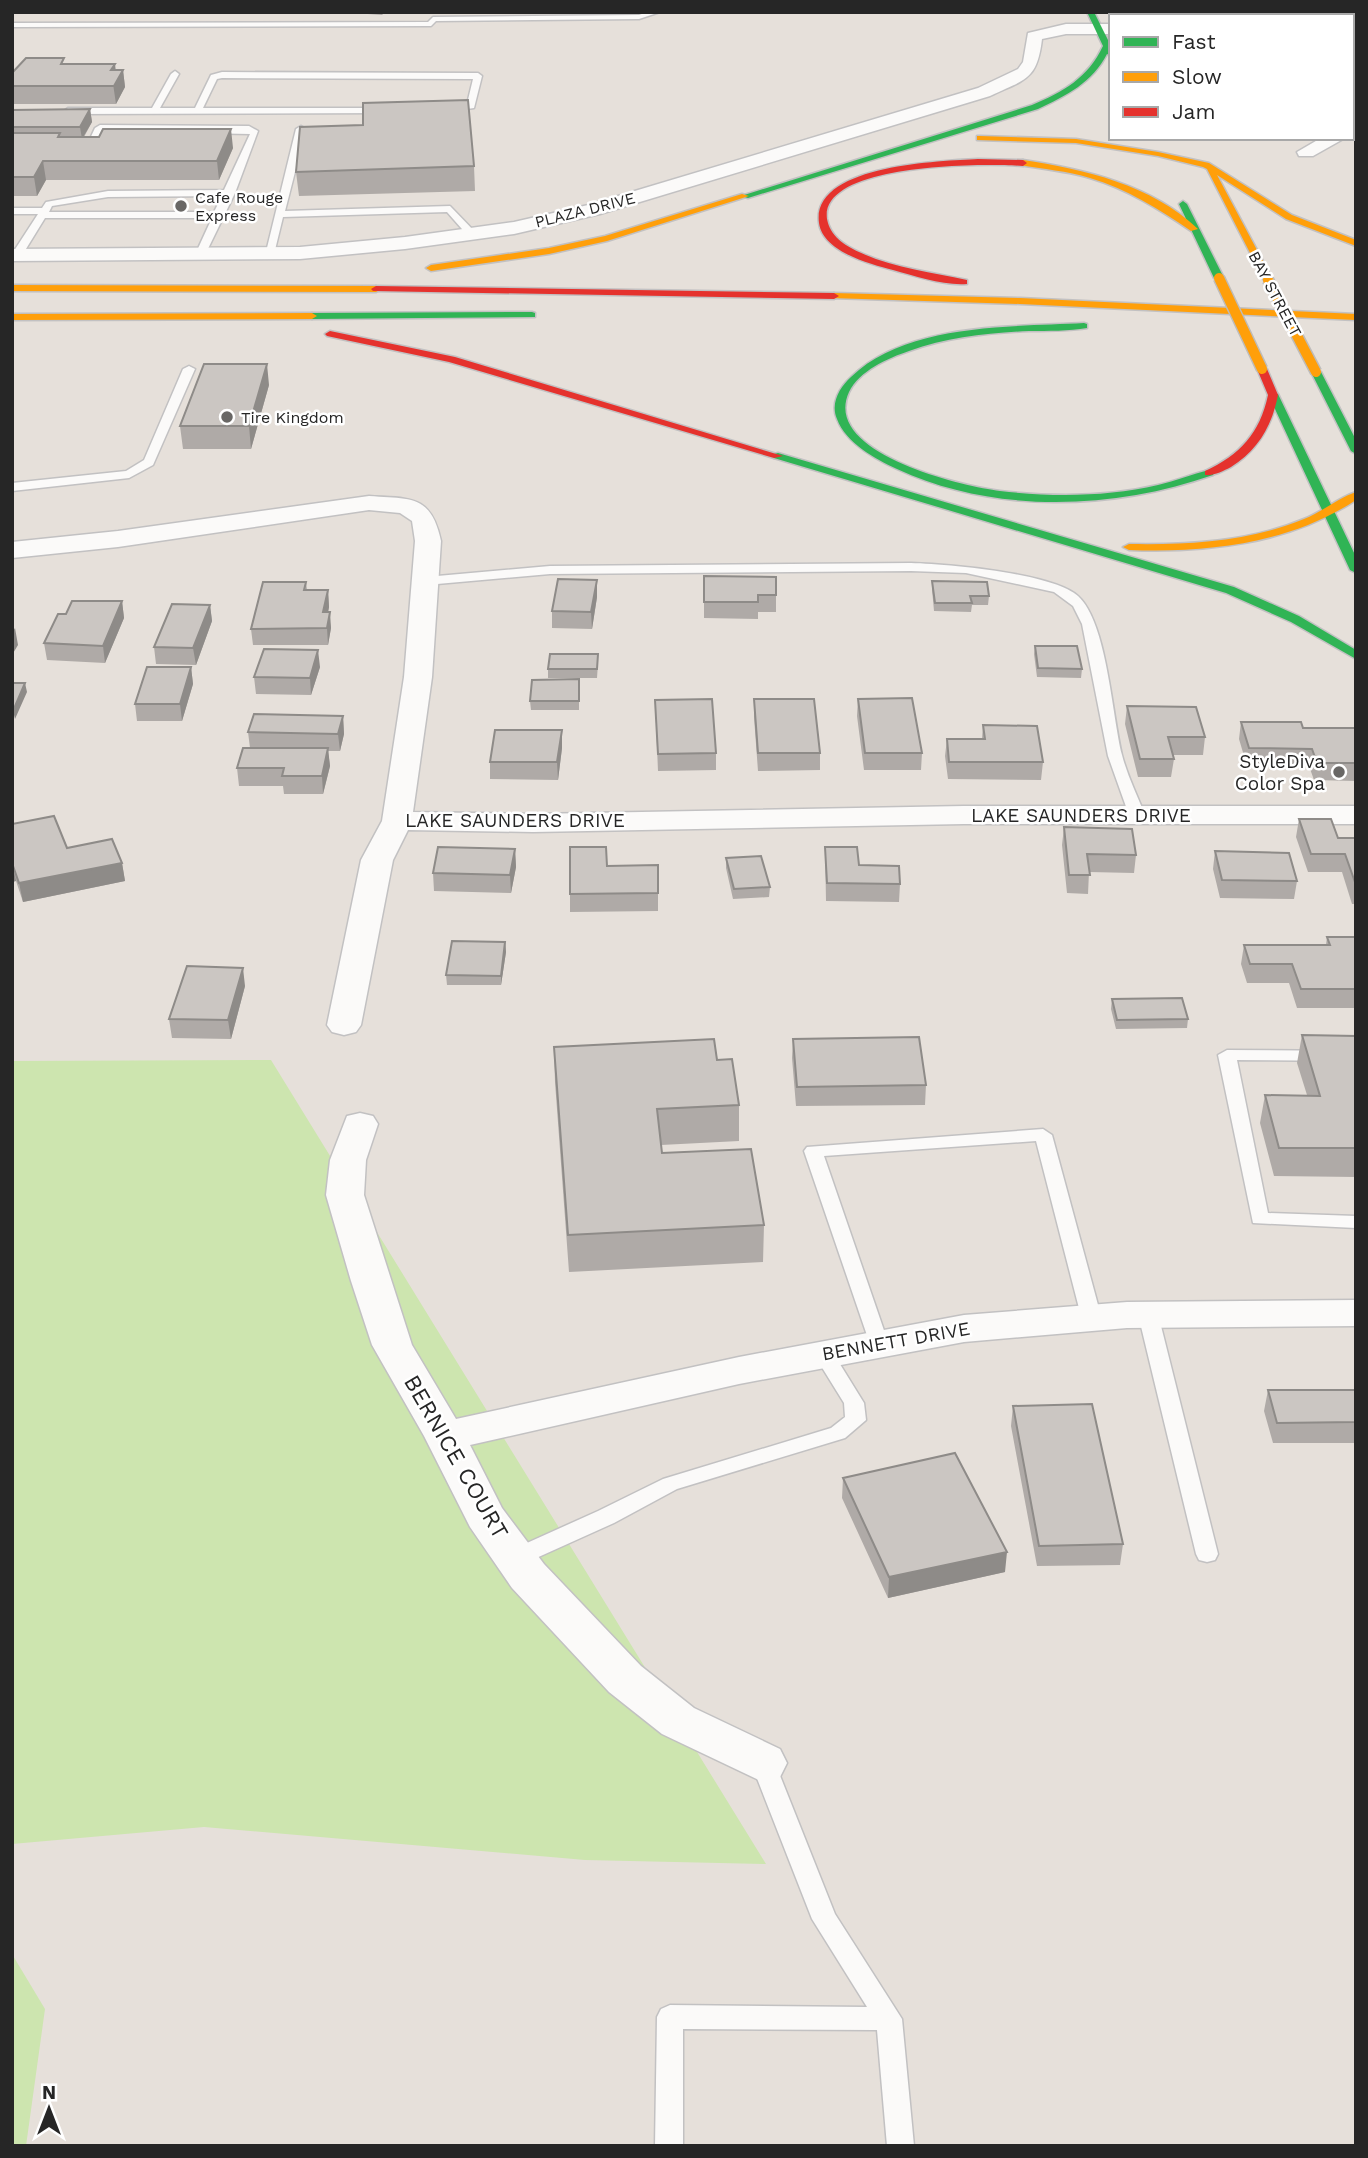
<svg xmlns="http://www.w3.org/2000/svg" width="1368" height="2158" viewBox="0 0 1368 2158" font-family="'Work Sans',sans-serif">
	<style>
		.green { fill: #cde5af }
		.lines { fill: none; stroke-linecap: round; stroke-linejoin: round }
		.lane-casing { stroke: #c2c1c2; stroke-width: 3 }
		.street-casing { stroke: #c2c1c2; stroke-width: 3 }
		.fast-casing { stroke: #c2c1c2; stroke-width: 3 }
		.slow-casing { stroke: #c2c1c2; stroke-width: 3 }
		.jam-casing { stroke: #c2c1c2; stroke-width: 3 }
		.lane { fill: #fbfaf9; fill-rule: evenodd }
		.street { fill: #fbfaf9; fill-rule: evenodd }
		.fast { fill: #30b455; fill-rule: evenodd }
		.slow { fill: #ff9f0a; fill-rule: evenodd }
		.jam { fill: #e5322d; fill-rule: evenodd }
		.slow-bridge-casing { stroke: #bebcba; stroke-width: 13; stroke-linecap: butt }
		.slow-bridge { stroke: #ff9f0a; stroke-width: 10 }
		.wall { fill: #afaaa7 }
		.shaded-wall { fill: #8e8b88 }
		.building { fill: #cbc6c2; stroke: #8e8b88; stroke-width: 2 }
		.poi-dot { fill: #696765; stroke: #fff; stroke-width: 2.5 }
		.labels { text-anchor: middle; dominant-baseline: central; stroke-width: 5; stroke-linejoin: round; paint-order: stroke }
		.far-poi-label { font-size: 16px; fill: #262626; stroke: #fff; text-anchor: start }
		.far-street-label { font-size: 16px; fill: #262626; stroke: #fff }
		.poi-label { font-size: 19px; fill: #262626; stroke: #fff; text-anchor: end }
		.street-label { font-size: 19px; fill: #262626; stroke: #fff }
		.near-street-label { font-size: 23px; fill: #262626; stroke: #fff }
	</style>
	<rect width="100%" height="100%" fill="#e6e0da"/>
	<!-- green -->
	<path class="green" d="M271,1060l495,804 -181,-4 -381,-33 -192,17v-783z
		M12,1954l33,55 -19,137h-14z"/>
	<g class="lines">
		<defs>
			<path id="lane" d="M647,12h13l-21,7 -203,2 -5,5 -419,1v-4l416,-1 5,-5 206,-2z
				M1352,44h4v4h-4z
				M175,71l4,3 -19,34h35l16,-33 11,-3 256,1 4,3 -8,32 -28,4 -4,-3 1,-2 24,-3 6,-25 -251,-1 -5,1 -14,29h187v4l-3,1 -319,1 -4,-3 4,-3h84l19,-34z
				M100,125l149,1 9,5 -23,62 -31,64 -9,-2 17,-37h-167l-24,39h-8l-1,-3 26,-40h-26v-6h30l4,-6 62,-11 116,-1 26,-56 -147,-3 -9,17h-19v-4l13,-1 7,-15zM222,196l-8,16h-165l3,-6 56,-9z
				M301,126l5,3 -21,82 165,-5 28,29 -9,2 -22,-25 -164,5 -9,37 -9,2 31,-127z
				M189,366l6,3 -42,96 -24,13 -117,13v-8l114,-12 18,-11 39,-91z
				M911,563c36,1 141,10 167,33 29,26 34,119 44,159 5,20 15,40 23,60l-3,3h-10l-3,-3 -21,-59 -26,-132 -9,-18 -19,-14 -88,-19 -55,-2 -361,3 -124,11 -7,-4 7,-4 124,-11z
				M1227,1050l129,1v10l-119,-1 31,153 88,3v12l-103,-5 -35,-168z
				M1043,1129l9,6 49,181 -3,5h-14l-3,-5 -45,-175 -212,15 64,186 -3,5h-14l-67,-196 3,-4z
				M1148,1307l7,2 3,5 60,240 -3,6 -8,2 -8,-2 -3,-6 -58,-240 3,-5z
				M823,1346l7,2 34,55 2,17 -21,18 -168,51 -63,34 -91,41 -8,2 -8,-2 -3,-6 3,-6 91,-41 65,-32 168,-51 14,-11 -1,-14 -31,-50 3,-5z
				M763,1753l8,3 4,7 60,151 67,105 12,127h-27l-10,-116 -194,-1v117h-28l2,-129 4,-8 9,-4 197,2 -55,-88 -61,-156 4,-7z"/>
			<path id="street" d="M1066,24h45v10h-45l-24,5c-5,42 -17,40 -52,57l-390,118 -86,20 -109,15 -105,10 -288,2v-12l288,-2 105,-10 109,-15 74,-17 390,-117 40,-19 5,-7 5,-29z
				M1352,24h4v10h-4z
				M1321,138h24l-32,18h-14l-2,-4z
				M369,496c41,3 62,-2 72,45l-9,136 -19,135 120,2 431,-8h392v18h-392l-431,8 -125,-2 -15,30 -32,165 -5,7 -12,3 -12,-3 -5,-7 34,-165 21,-39 22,-144 11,-136 -3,-20 -12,-8 -31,-3 -251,37 -106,11v-16l106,-11z
				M360,1113l13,3 5,8 -12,36 -2,35 48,150 44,74 283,-62 225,-42 163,-13 229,-2v26l-229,2 -163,14 -225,42 -269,61 32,63 42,56 97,102 53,42 86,41 7,14 -7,14 -17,5 -101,-48 -53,-42 -97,-104 -42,-61 -46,-91 -52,-91 -21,-64 -25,-86 4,-35 17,-44z"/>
			<path id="fast" d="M1087,12h7l17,34v10l-4,-2c-14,28 -41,42 -69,55l-290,89 -7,-2 291,-91c31,-13 56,-27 71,-59z
				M1126,12h7l1,4h-7z
				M1183,201l4,3 37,74 -2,2 -8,-2 -35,-74z
				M532,312l3,1v4l-223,2 -5,-3 5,-3z
				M1084,323l3,1v4c-18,3 -39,3 -58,3 -41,2 -81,6 -120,20 -21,7 -50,20 -60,41 -28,61 112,94 151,99 52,6 107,6 158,-6 18,-4 34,-11 51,-15l5,3 -1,2c-100,35 -219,39 -316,-6 -22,-10 -51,-26 -60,-50 -7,-16 3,-32 14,-42 55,-54 161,-50 233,-54z
				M1312,370l9,2 35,68v14l-5,-3 -40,-79z
				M1269,392l9,2 78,163v16l-6,-3 -82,-176z
				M778,453l456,134 65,29 57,34v9l-65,-37 -65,-29 -452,-135v-4z"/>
			<path id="slow" d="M980,136l96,3 82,13 51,11 83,52 64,25v6l-70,-27 -69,-44 56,105 -8,2 -58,-113 -4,-2 -45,-11 -82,-13 -99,-3v-4z
				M1023,160c61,9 129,25 175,69l-7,2c-32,-22 -64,-42 -101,-53 -23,-7 -47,-9 -70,-13v-4z
				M742,194l7,2 -142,45 -58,13 -118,17 -5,-3 5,-3 118,-17 56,-12z
				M12,285l364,1 5,3 -5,3 -364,-1z
				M834,293l186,5 336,16v6l-336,-16 -189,-6 -2,-2z
				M12,314l300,-1 5,3 -5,3 -300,1z
				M1356,492v8c-67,44 -149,53 -227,50l-6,-3 6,-3c58,1 120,-2 175,-25 18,-7 34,-21 52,-27z"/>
			<path id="jam" d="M978,159l45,1 4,3 -4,3c-35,-3 -204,-4 -196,53 3,17 17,26 32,33 34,16 72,20 108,28v4c-22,2 -52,-8 -74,-14 -23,-6 -70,-18 -74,-47 -8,-58 120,-62 159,-64z
				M376,286l458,7 5,3 -5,3 -461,-8 -2,-2z
				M330,331l125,26 328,99 -9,2 -325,-96 -122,-26 -2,-2z
				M1262,366l5,3 11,26c-6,31 -20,55 -47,72 -8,4 -17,9 -26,8v-4c35,-16 55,-38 63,-76l-11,-26z"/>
		</defs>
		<!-- lane casing -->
		<use href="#lane" class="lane-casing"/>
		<!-- street casing -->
		<use href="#street" class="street-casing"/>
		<!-- fast casing -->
		<use href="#fast" class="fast-casing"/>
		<!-- slow casing -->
		<use href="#slow" class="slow-casing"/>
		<!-- jam casing -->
		<use href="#jam" class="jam-casing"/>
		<!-- lane -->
		<use href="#lane" class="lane"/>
		<!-- street -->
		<use href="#street" class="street"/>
		<!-- fast -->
		<use href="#fast" class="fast"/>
		<!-- slow -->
		<use href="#slow" class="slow"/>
		<!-- jam -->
		<use href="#jam" class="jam"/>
		<defs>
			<path id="slow-bridge" d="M1219,278l43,91
				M1268,280l48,92"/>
		</defs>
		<!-- slow-bridge casing -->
		<use href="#slow-bridge" class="slow-bridge-casing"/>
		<!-- slow-bridge -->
		<use href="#slow-bridge" class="slow-bridge"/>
	</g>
	<!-- wall -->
	<path class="wall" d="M339,12h46l-3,3z
		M471,12h157v1h-157z
		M65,64h50v6h8l2,17 -9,17h-104v-31z
		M90,109l2,13 -8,15 149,11 -14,32h-173l-9,16h-25v-86z
		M363,125l111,41 1,25 -176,5 -3,-24z
		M269,385l-18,64h-68l-3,-23z
		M704,576l72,1v35h-18v7l-54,-1z
		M932,581l57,15 -1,9h-16l-1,7 -37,-1 -2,-22z
		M306,582l1,8h21l1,17 -1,5 3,16 -3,17h-75l-2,-16z
		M597,597l-5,32 -40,-1v-17z
		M122,601l2,17 -19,45 -58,-3 -3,-17 22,-29z
		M210,605l2,16 -16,44 -40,-1 -2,-17z
		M1035,646l47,23 -1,9 -44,-1 -3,-23z
		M598,663l-1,15h-49v-9z
		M191,667l2,17 -11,37h-45l-2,-17z
		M320,667l-9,28 -55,-1 -2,-17z
		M579,679v31h-48l-1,-9z
		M754,699l66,54v17l-62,1 -4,-54z
		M858,699l64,54 -1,17h-57l-7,-54z
		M655,700l61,53v17l-58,1z
		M1127,706l78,31 -2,18h-31l2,4 -3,18h-33l-13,-53z
		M343,716l1,18 -4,17h-12l2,15 -7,28h-39l-1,-8h-44l-2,-18 13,-20 -2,-16z
		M1241,722l62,6h53v53l-42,-1 -5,-14h-62l-8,-27z
		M983,725l60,37 -2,18 -93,-1 -3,-23 2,-17h35z
		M562,748l-4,32 -68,-1v-17z
		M1299,819l39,19h18v66h-4l-10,-32h-34l-12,-35z
		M12,824l55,24 55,15 3,18 -102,21 -7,-21 -4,1z
		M1064,827l72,28 -2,18 -45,-1 -1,22 -21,-1 -5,-48z
		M825,847l34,18 41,19 -1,18 -73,-1z
		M515,849l1,18 -5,26 -77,-2 -1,-18z
		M1215,851l82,30 -3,18 -74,-1 -7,-29z
		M726,858l44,29 -1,10 -36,2 -7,-31z
		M658,865v46l-88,1v-18l37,-28z
		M1327,937h29v71h-59l-8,-25h-42l-6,-19 3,-19h82z
		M505,942l1,10 -5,33h-54l-1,-10z
		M245,986l-14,53 -59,-1 -3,-19z
		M1112,999l76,20 -1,9 -71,1 -5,-20z
		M1302,1035l54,1v141l-82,-1 -14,-53 5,-28h42l-10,-32z
		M793,1039l133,46 -1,20 -129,1 -4,-48z
		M554,1047l163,13 22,45v36l-78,4 1,8 102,72 -1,37 -194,10 -14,-190z
		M1268,1390h88v53h-83l-9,-32z
		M1013,1406l110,138 -3,21 -83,1 -26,-140z
		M843,1478l162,94 -117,26 -46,-100z"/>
	<!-- shaded-wall -->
	<path class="shaded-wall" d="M115,64l2,17 6,-11 2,17 -9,17 -5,-34z
		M90,109l2,13 -10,17 -2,-12z
		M231,129l2,19 -14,32 -2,-19z
		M43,161l3,19 -9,16 -3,-19z
		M267,364l2,21 -18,64 -2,-23z
		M597,580v17l-5,32 -1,-17z
		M328,590l1,17 -4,21 -2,-16z
		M122,601l2,17 -19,45 -2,-17z
		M210,605l2,16 -16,44 -3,-17z
		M330,612l1,16 -3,17 -1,-17z
		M15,628l3,17 -6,10v-22z
		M318,650l2,17 -9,28 -1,-17z
		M191,667l2,17 -11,37 -2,-17z
		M25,683l2,9 -12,27 -2,-8z
		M343,716l1,18 -4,17 -2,-17z
		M562,730v18l-4,32 -1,-18z
		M328,748l2,18 -7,28 -1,-18z
		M515,849l1,18 -5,26 -1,-18z
		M12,863l4,18 -4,1z
		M122,863l3,18 -102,21 -4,-19z
		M505,942l1,10 -5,33v-9z
		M243,968l2,18 -14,53 -3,-19z
		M1007,1552l-2,20 -117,26 1,-21z"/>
	<!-- building -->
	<path class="building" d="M26,58h38l-3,6h54l-4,6h12l-9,16h-102v-13z
		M468,100l6,66 -178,6 4,-45 63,-2v-22z
		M90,109l-10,18h-68v-17z
		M103,129h128l-14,32h-174l-9,16h-22v-44h48l-2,4h41z
		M204,364h63l-18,62h-69z
		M704,576l72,1v18h-18v7h-54z
		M558,579l39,1 -6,32 -39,-1z
		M932,581l55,1 2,14h-19l2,7h-37z
		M263,582h43l-2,8h24l-5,22h7l-3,16 -76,1z
		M72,601h50l-19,45 -59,-3 14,-29h8z
		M172,604l38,1 -17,43 -39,-1z
		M1035,646h42l5,23 -44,-1z
		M264,649l54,1 -8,28 -56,-1z
		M550,654h48l-1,15h-49z
		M147,667h44l-11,37h-45z
		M579,679v22h-49l2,-21z
		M12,683h13l-12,28h-1z
		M912,698l10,55h-57l-7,-54z
		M712,699l4,54 -58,1 -3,-54z
		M754,699h60l6,54h-62z
		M1127,706l69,1 9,30h-37l6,22h-34z
		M254,714l89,2 -5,18 -90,-2z
		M1241,722h60l2,6h53v35h-39l-5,-14 -63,-1z
		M983,725l54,1 6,36h-94l-2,-23h38z
		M495,730h67l-5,32h-67z
		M243,748h85l-6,28h-40l2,-8h-47z
		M54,816l13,32 45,-9 10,24 -103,20 -7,-20v-39z
		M1299,819h32l7,19h18v47l-11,-31h-34z
		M1064,827l68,2 4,26 -49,-1 3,21h-21z
		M438,847l77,2 -5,26 -77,-2z
		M570,847h36l1,19 51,-1v28l-88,1z
		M825,847h32l2,18 40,1 1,18 -73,-1z
		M1215,851l74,2 8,28 -75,-1z
		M761,856l9,31 -36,2 -8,-31z
		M1327,937h29v52h-55l-9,-25h-42l-6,-19h86z
		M452,941l53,1 -4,34 -55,-1z
		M187,966l56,2 -15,52 -59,-1z
		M1182,998l6,21 -71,1 -5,-21z
		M1302,1035l54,1v112h-77l-14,-53 55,1z
		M919,1037l7,48 -129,2 -4,-48z
		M714,1039l3,21 15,-1 7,46 -82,4 5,44 89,-4 13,76 -196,10 -14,-188z
		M1268,1390h88v32l-79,1z
		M1092,1404l31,140 -84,2 -26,-140z
		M955,1453l52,99 -118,25 -46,-99z"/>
	<!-- markers -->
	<g class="poi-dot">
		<circle cx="181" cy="206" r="7"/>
		<circle cx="227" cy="417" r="7"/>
		<circle cx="1339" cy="772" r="7"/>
	</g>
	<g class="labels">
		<!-- far-poi labels -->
		<g class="far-poi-label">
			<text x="195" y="197">Cafe Rouge<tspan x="195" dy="18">Express</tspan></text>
			<text x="241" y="417">Tire Kingdom</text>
		</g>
		<!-- far-street labels -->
		<g class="far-street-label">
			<text transform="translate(585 210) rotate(-14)">PLAZA DRIVE</text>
			<text transform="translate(1275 294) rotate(62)">BAY STREET</text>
		</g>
		<!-- poi labels -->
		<g class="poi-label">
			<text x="1325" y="761">StyleDiva<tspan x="1325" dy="22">Color Spa</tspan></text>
		</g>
		<!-- street labels -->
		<g class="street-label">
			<text x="1081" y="815">LAKE SAUNDERS DRIVE</text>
			<text x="515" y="820">LAKE SAUNDERS DRIVE</text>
			<text transform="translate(896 1341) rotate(-10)">BENNETT DRIVE</text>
		</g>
		<!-- near-street labels -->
		<g class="near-street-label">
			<text transform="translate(456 1457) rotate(60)">BERNICE COURT</text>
		</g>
	</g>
	<!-- border -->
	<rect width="1368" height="2158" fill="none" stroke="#262626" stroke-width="28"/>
	<!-- legend -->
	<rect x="1109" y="14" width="245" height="126" fill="#ffffff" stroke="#a8a8a8" stroke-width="2"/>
	<rect x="1123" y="37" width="35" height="10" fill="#30b455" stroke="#a8a8a8" stroke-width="2"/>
	<text x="1172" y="49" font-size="21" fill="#262626">Fast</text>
	<rect x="1123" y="72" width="35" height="10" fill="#ff9f0a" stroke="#a8a8a8" stroke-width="2"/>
	<text x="1172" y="84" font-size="21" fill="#262626">Slow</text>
	<rect x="1123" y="107" width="35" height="10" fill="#e5322d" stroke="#a8a8a8" stroke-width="2"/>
	<text x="1172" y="119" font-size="21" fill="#262626">Jam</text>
	<!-- north arrow -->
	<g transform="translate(49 2109)" stroke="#ffffff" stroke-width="5" paint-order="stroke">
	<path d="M0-5L12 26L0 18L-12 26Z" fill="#262626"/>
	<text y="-10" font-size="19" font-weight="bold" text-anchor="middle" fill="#262626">N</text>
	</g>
</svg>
